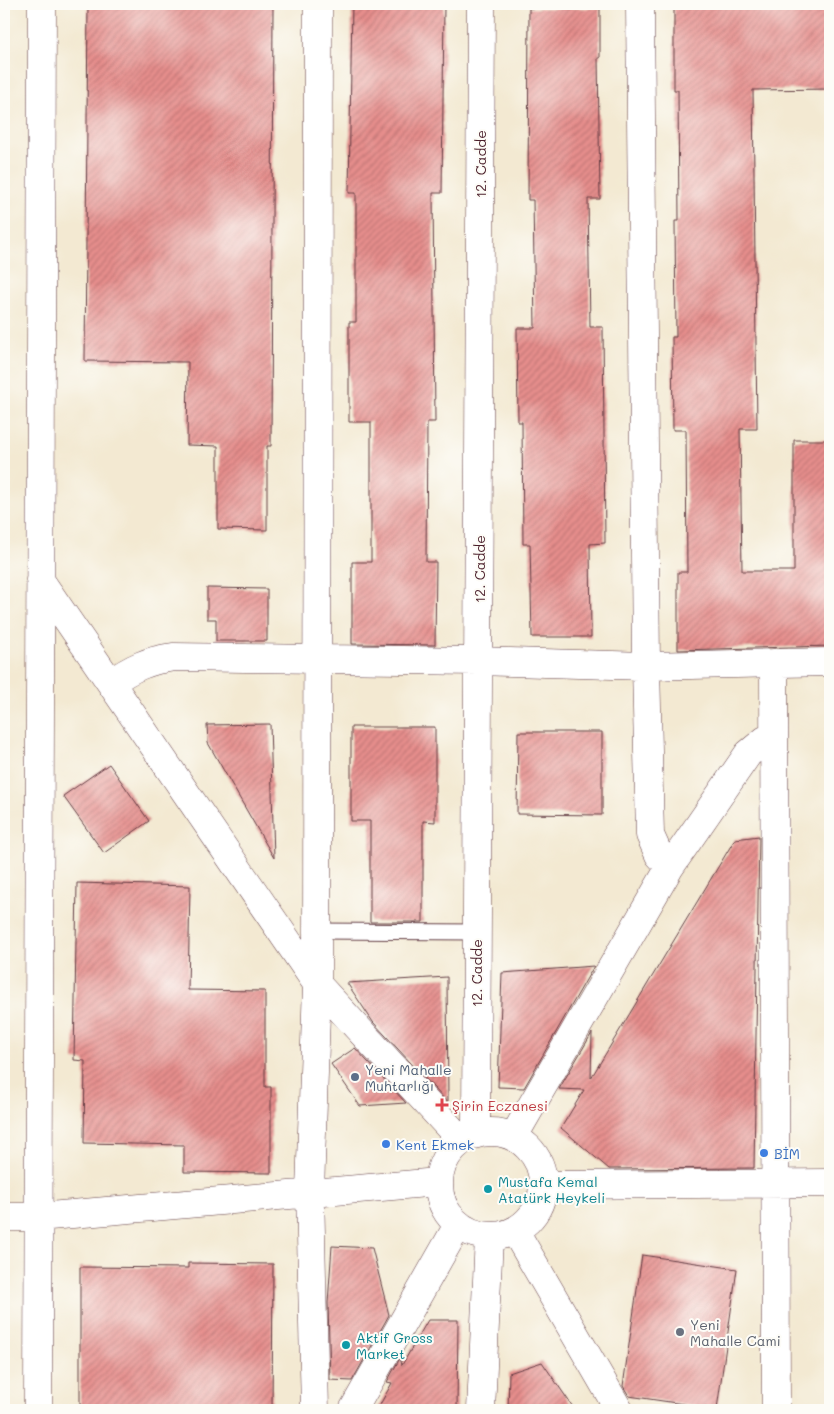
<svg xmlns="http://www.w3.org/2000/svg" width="834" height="1414" viewBox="0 0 834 1414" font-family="Mali,sans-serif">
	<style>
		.building { fill: url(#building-hatch) }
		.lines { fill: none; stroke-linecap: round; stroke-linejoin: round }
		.service-casing { stroke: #633d44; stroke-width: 17 }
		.minor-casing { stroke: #633d44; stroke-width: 29 }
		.service { stroke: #fff; stroke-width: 15 }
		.minor { stroke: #fff; stroke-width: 28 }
		.service-dot { fill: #5c6f8a; stroke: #fdfcf7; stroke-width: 2 }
		.health-dot { fill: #e0444e; stroke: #fdfcf7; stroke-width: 2 }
		.shop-dot { fill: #3f7fe0; stroke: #fdfcf7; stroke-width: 2 }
		.culture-dot { fill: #0f9aa8; stroke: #fdfcf7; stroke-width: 2 }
		.worship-dot { fill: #6b7280; stroke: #fdfcf7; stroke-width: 2 }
		.labels { text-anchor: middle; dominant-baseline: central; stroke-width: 4; stroke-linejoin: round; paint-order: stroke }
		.street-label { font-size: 14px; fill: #4a1f2b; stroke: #fdfcf7 }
		.service-label { font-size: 14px; fill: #4e5e75; stroke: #fdfcf7; text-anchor: start }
		.health-label { font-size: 14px; fill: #be3a42; stroke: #fdfcf7; text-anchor: start }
		.shop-label { font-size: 14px; fill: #366cbe; stroke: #fdfcf7; text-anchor: start }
		.culture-label { font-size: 14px; fill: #0d838f; stroke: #fdfcf7; text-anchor: start }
		.worship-label { font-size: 14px; fill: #5b616d; stroke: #fdfcf7; text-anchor: start }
	</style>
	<defs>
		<pattern id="building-hatch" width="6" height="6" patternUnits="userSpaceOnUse" patternTransform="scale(1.25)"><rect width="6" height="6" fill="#e68e8c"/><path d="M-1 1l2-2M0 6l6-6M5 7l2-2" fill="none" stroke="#bc7373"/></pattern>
	</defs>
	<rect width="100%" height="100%" fill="#fdfcf7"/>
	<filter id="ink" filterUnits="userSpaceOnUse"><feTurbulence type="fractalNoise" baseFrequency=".02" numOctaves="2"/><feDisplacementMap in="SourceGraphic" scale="10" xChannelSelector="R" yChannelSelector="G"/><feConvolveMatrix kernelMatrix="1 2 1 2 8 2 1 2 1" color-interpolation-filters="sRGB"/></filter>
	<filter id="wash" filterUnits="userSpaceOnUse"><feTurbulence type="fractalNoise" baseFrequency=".0096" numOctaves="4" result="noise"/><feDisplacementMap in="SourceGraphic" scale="20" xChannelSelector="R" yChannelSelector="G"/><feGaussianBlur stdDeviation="1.12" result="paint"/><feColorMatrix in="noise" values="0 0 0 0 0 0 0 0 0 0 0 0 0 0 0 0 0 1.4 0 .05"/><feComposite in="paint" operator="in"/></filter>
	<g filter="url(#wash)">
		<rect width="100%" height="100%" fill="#f3e9d2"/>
		<g id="blocks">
			<!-- building -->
			<path class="building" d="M88,4h185l-2,442h-4v84l-49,-1v-83l-31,-1 1,-83 -103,-1z
				M352,4h92l-2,189h-9l2,229h-8l-1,140h10l-1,83 -83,-1v-82h19v-140h-22v-100h7v-129h-7z
				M674,4h156v85l-77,1 4,339h-17l2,142h52v-131h36v206l-152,4v-78h9l-1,-142h-13l-1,-93h4l-1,-116h4l-1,-131h-4z
				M529,8h71v50h-2l2,141h-12l2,128h13l2,216 -15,1 1,93h-59l-2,-93h-7l-1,-122h-4l-1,-94h18l-2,-128h-5z
				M207,588l60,1v52h-51v-22h-9z
				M270,724l4,134 -66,-115 -1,-18z
				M351,727h84v95l-12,-1v101h-53v-101h-19z
				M518,732h84v83l-85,-1z
				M109,764l40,57 -45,32 -41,-57z
				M759,836l-5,332 -145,1 -48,-41 23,-38 -25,-1 33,-56 -1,45 144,-239z
				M77,883l113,3 -2,104 77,1v96h6v86l-87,-1v-27l-100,-2 1,-82 -11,-1z
				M594,966l-70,122 -26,-1 4,-114z
				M447,977l1,124h-2l-73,-79 -26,-39z
				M355,1048l51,55 -46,3 -29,-42z
				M332,1246l40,2 17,67 -37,66 -22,-1 -2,-77z
				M642,1255l95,14 -20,140 -88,-13 -6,-10z
				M188,1263l85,1 -1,146h-192v-143l108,1z
				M428,1320h30l-1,90h-80l15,-27 -5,-1 13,-24 2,7z
				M542,1362l33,48h-67l1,-37z"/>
		</g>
	</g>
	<g filter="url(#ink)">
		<use href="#blocks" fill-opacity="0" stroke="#633d44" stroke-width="1"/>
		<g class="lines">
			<defs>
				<path id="service" d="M317,931l159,1"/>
				<path id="minor" d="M640,4l6,662 4,169 9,20 11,12
					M40,580l277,404 144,156
					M774,663l2,747
					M111,683c20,-15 38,-23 63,-26l304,4 168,5 184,-4
					M439 1184a52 52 0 1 1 104 0a52 52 0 1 1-104 0Z
					M476,1133l5,-1129
					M514,1136l156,-269 78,-113 17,-14 9,-3
					M543,1185l287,-2
					M4,1217h34l400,-35
					M515,1231l104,179
					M38,1410l4,-1406
					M315,1410l-5,-219 7,-207 1,-980
					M353,1410l105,-185
					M481,1410l8,-173"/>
			</defs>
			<!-- service casing -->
			<use href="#service" class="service-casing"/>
			<!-- minor casing -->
			<use href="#minor" class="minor-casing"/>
			<!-- service -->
			<use href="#service" class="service"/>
			<!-- minor -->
			<use href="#minor" class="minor"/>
		</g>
	</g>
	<!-- markers -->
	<circle class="service-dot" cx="355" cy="1077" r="5"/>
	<path class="health-dot" d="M439.5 1097.5h5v5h5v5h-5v5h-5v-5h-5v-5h5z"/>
	<g class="shop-dot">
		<circle cx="386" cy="1144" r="5"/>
		<circle cx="764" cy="1153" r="5"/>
	</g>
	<g class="culture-dot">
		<circle cx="488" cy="1189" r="5"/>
		<circle cx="346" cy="1345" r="5"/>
	</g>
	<circle class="worship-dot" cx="680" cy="1332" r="5"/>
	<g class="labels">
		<!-- street labels -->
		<g class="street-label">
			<text transform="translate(480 164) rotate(-90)">12. Cadde</text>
			<text transform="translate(479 569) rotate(-90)">12. Cadde</text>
			<text transform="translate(476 973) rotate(-90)">12. Cadde</text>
		</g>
		<!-- service labels -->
		<g class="service-label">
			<text x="365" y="1069">Yeni Mahalle<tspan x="365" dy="16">Muhtarlığı</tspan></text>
		</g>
		<!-- health labels -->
		<g class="health-label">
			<text x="452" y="1105">Şirin Eczanesi</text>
		</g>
		<!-- shop labels -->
		<g class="shop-label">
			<text x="396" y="1144">Kent Ekmek</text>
			<text x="774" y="1153">BİM</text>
		</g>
		<!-- culture labels -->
		<g class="culture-label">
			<text x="498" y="1181">Mustafa Kemal<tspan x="498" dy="16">Atatürk Heykeli</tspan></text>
			<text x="356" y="1337">Aktif Gross<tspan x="356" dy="16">Market</tspan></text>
		</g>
		<!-- worship labels -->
		<g class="worship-label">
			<text x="690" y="1324">Yeni<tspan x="690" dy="16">Mahalle Cami</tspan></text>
		</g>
	</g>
	<!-- margin -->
	<rect width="834" height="1414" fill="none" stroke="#fdfcf7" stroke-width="20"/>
</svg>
